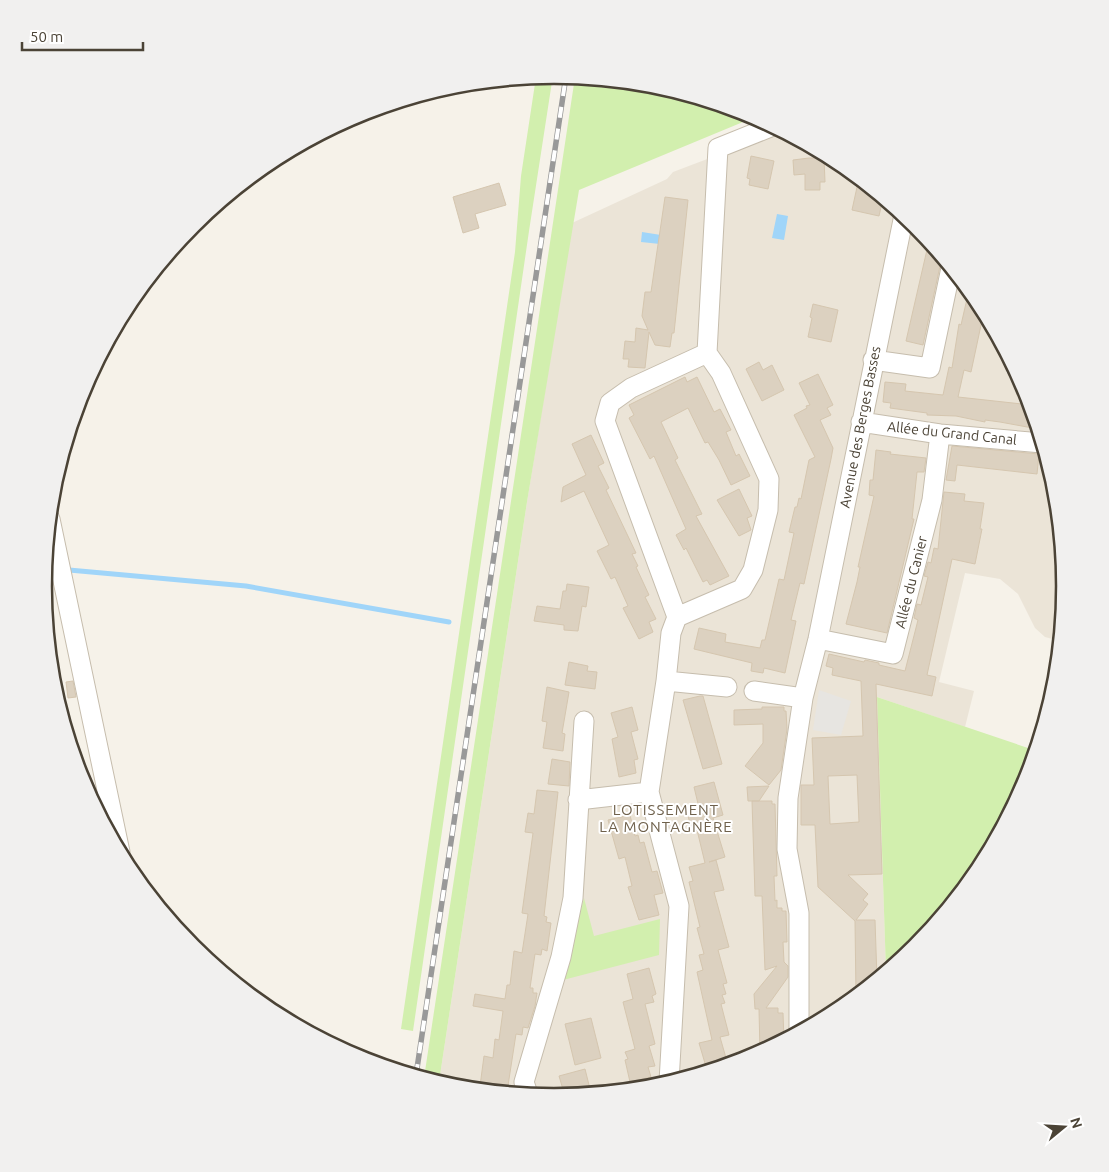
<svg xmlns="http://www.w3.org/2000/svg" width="1109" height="1172" viewBox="0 0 1109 1172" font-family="Ubuntu,sans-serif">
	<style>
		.residential { fill: #ebe4d7 }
		.green { fill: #d2efae }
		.parking { fill: #e7e5e1 }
		.water { fill: #a0d5f9 }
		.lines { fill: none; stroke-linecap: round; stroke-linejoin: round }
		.stream { stroke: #a0d5f9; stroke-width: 5 }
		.building { fill: #dcd1c0; stroke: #d5c6af; fill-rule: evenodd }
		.minor-casing { stroke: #c6bdad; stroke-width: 21 }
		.minor { stroke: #fff; stroke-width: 19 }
		.rail-casing { stroke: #999; stroke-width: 5.5 }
		.rail { stroke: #fff; stroke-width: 4; stroke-dasharray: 11; stroke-linecap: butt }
		.labels { text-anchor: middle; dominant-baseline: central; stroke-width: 4; stroke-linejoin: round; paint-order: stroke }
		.street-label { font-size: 14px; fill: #4b4336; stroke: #fff }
		.neighbourhood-label { font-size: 15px; letter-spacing: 1px; fill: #6f614c; stroke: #fff }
		.rim { fill: none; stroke: #4b4336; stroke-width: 2.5 }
	</style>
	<rect width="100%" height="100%" fill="#f6f2e9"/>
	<!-- residential -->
	<path class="residential" d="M781,131l57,30 78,64 63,77 29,54 -2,17 12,2 8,16 29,96 10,99 -5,55 -15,-4 -10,-9 -17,-34 -18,-15 -35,-6 -26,109 35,9 -9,36 -88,-30 9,275 -48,39 -88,47 -96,29 -100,10 -99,-10 -16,-5 88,-580 45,-279 95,-44 6,-7z"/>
	<!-- green -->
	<path class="green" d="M553,75l-24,156 -116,800 -12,-2 114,-777 6,-76 15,-99z
		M575,77l79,8 89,27v10l-164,68 -52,312 -88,580 -15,-4z
		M877,697l157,53 -8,32 -47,88 -64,77 -29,25z
		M584,898l10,38 66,-17 -1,36 -96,25z"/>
	<!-- parking -->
	<path class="parking" d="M819,690l32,11 -10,34 -28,-5z"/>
	<!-- water -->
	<path class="water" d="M777,214l11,2 -4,24 -12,-2z
		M642,232l19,3 -1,9 -19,-2z"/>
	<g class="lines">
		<!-- stream -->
		<path class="stream" d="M69,570l177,16 203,36"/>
	</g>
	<!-- building -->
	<path class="building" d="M751,156l23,5 -6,28 -19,-4 1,-6 -3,-1z
		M809,158h15l1,24h-5v8h-15v-16l-11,1 -1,-15z
		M859,178l24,20 -4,18 -27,-6z
		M499,183l7,22 -31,9 4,14 -16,5 -10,-36z
		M665,197l23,3 -14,133h-2l-2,14 -15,-2 -6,-13 -4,36 -17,-1 1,-8h-6l2,-18 10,1 1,-14 12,2 -6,-14 3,-24h6z
		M929,241l15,18 -4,7 -17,79 -17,-4z
		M969,290l15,21 -13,61 -7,-2 -6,27 73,8 7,24 -38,-7 -15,-2v2l-29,-6 -29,-1v-2l-37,-5 1,-5 -8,-1 2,-20 21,2 -1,7 38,4 6,-28 3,1 7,-44 2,1z
		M813,304l25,6 -7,32 -23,-5 4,-19 -2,-1z
		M759,362l4,8 9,-5 12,25 -22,11 -16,-32z
		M818,374l15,31 -6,3 4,7 -11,5 13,28 -2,11 -27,125 -4,-1 -9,37 5,1 -11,52 -21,-5 -1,5 -12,-2 1,-8 -58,-14 5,-21 27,6 -1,8 35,6 2,-8h3l14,-61 5,1 10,-47 -5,-1 6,-25h2l2,-9 2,1 8,-39 6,-3 -21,-42 13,-7 -1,-2 4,-1 -11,-22z
		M685,377l2,5 10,-5 17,35 6,-3 11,21 -5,2 10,24 3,-2 11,22 -19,9 -12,-25 -11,-18 -3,1 -17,-35 -27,14 17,36 -3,2 27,54 -6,2 33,60 -19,9 -3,-5 -4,2 -17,-34 -2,2 -8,-15 10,-6 -32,-73 -4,3 -21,-41 5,-3 -5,-10z
		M591,435l13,28 -6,3 11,22 -3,2 30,63 -4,1 6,12 -2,1 13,28 -4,2 11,22 -7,3 4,10 -14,7 -16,-31 5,-2 -13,-29 -4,2 -14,-28 12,-6 -25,-54 -23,11 2,-15 23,-12 -14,-31z
		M952,446l87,8 -2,20 -80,-9 -2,16 -9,-1z
		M876,450l15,2 -1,2 36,4 -2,14h-7l-5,47h2l-27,114 -41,-9 11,-42 3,-15h-2l16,-71 -5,-1 1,-15h3z
		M739,489l13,27 -5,2 4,12 -12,6 -22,-36z
		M944,492l21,2 -1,7 20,2 -4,26h2l-7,35 -23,-5 -25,116 9,2 -4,19 -56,-12 6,190 -34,1 20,19 -5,6 5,4 -12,16h19l2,59 -21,17 -1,-75 -37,-34 -3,-62h-14v-40h13l-2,-47 51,-2 -2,-55 -29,-6 1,-7 -7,-2 3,-12 35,8 1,-2 14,3v2l26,6 13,-51 -4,-2 3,-14 4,1 7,-28 -4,-1 4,-14 3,1 3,-15 4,1zM857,775l2,47 -29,2 -2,-48z
		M567,584l22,3 -3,20 -4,-1 -4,25 -14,-1v-5l-30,-4 3,-15 23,3 3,-18h3z
		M569,662l19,4 -1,5 10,1 -2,17 -30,-4z
		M73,681l3,16 -8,1 -2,-16z
		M547,687l22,5 -7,41 3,1 -2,17 -20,-3 4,-26 -5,-1z
		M700,696h3l19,68 -19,5 -20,-69z
		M632,707l6,23 -7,2 7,27 -4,1 2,13 -17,4 -7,-38 6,-2 -7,-24z
		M762,707h22v4h2l1,18 -6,41 -12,15 -24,-19 18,-23v-19l-29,1v-15l28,-1z
		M552,759l18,3 -1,24 -21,-2z
		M714,782l9,33 -10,3 12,39 -16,5 7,-2 8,30 -10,2 15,55 -11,3 9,33 -4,1 3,10 -4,1 3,8 -4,1 8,31 -9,2 8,28 -21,5 -8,-27 13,-3 -15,-68 6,-2 -4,-15 5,-1 -7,-26 3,-1 -11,-45 4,-1 -4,-14 16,-4 -8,-33 -5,1 -4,-15 12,-4 -6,-25z
		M769,786l-10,15h-11l-1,-14z
		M537,790l21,2 -14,124 3,1 -1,5 5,1 -4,28 -5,-2 -1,6 -6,-1 -5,34h3v5h4l-2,13 -7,22 -5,-1 -1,8 -6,-1 -9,58 -24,-2v-3l-3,-1 4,-30 9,2 2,-19 4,1 4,-29 -30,-5 2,-12 30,5 2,-14h3l4,-34 8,2 6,-39 -6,-1 11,-80 -8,-1 3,-19 6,1z
		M752,801h20v3h3l2,72h-3l1,25 2,-1v8h5v3h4l1,31h-4l1,20 4,4v11l-22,31h12v5h5l1,27 -24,12 -1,-43h-4l-1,-15 23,-28 -12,4 -3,-74h-7z
		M630,815l5,21 3,-1 2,8 4,-1 8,30 5,-1 6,22 -9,2 5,20 -20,5 -11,-33 4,-1 -7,-29 -6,2 -11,-39z
		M649,968l7,26 -4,2 2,6 -9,2 10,40 -6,2 6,20 -7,1 3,10 -21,5 -5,-22 3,-1 -3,-7 10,-3 -12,-47 10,-3 -6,-25z
		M591,1018l10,40 -26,7 -10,-41z
		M585,1069l6,24 -26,3 -6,-20z"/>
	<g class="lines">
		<defs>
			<path id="minor" d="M873,360l57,8 21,-100
				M861,422l79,12 102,9
				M50,519l70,333
				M677,617l65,-28 11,-19 15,-60 1,-31 -48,-106 -14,-20 11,-205 55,-22
				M818,639l75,15 39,-154 8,-66
				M666,681l61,6
				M754,691l49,7
				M578,800l71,-8
				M799,1032v-119l-12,-64 1,-51 15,-100 15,-59 86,-424
				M669,1082l10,-176 -30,-114 17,-111 5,-48 6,-16 -72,-196 5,-18 21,-15 76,-35
				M528,1094l-4,-12 37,-125 12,-59 11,-177"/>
		</defs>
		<!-- minor casing -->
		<use href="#minor" class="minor-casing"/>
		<!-- minor -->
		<use href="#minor" class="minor"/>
		<defs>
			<path id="rail" d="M416,1075l150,-999"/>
		</defs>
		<!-- rail casing -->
		<use href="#rail" class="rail-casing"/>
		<!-- rail -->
		<use href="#rail" class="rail"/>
	</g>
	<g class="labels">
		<!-- street labels -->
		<g class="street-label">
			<text transform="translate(860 427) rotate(-79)">Avenue des Berges Basses</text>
			<text transform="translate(952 433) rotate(6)">Allée du Grand Canal</text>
			<text transform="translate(911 582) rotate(-76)">Allée du Canier</text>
		</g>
		<!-- neighbourhood labels -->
		<g class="neighbourhood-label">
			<text x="666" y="809">LOTISSEMENT<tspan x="666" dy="17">LA MONTAGNÈRE</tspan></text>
		</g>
	</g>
	<!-- crop -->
	<path d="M0 0H1109V1172H0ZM52 586a502 502 0 1 1 1004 0a502 502 0 1 1-1004 0Z" fill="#f1f0ef" fill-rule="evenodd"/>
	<path class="rim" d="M52 586a502 502 0 1 1 1004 0a502 502 0 1 1-1004 0Z"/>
	<!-- north arrow -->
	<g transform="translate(1064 1127) rotate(72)" stroke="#ffffff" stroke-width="4" paint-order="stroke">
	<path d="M0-4L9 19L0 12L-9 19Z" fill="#4b4336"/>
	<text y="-8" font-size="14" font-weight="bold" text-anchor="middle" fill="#4b4336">N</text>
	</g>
	<!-- scale -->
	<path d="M22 42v8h121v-8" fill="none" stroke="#4b4336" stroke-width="2.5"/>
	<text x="30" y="42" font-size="15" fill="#4b4336" stroke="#ffffff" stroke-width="4" paint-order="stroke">50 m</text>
</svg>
